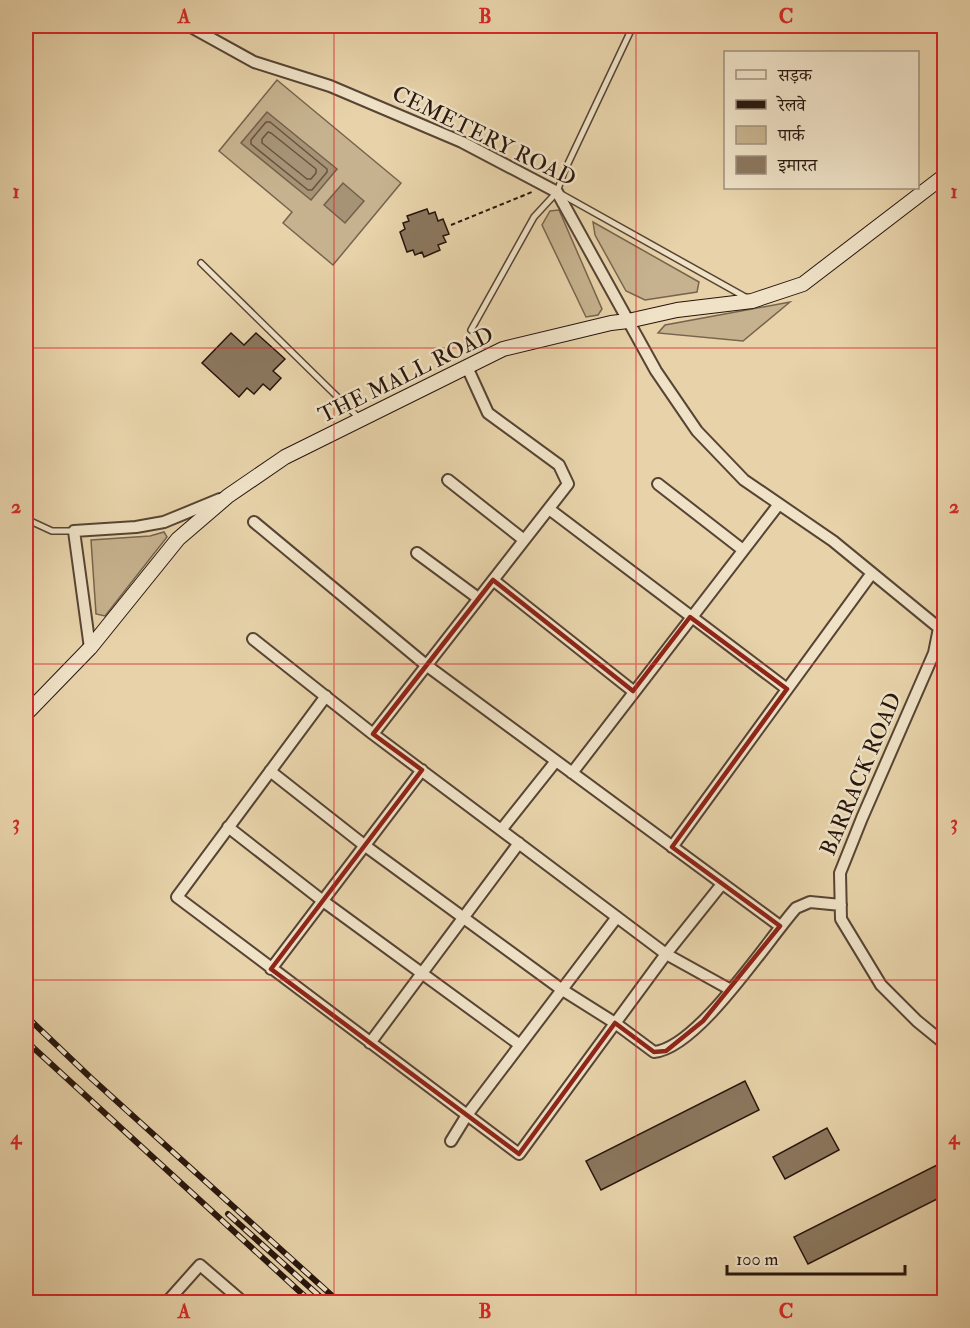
<svg xmlns="http://www.w3.org/2000/svg" width="970" height="1328" viewBox="0 0 970 1328" font-family="'IM FELL Double Pica','Noto Serif Devanagari',serif">
	<style>
		.green { fill: #c6b28e; stroke: #76644e; stroke-width: 1.5 }
		.water { fill: #a69274; stroke: #73604b; stroke-width: 1.5 }
		.lines { fill: none; stroke-linecap: round; stroke-linejoin: round }
		.shore { stroke: #665440; stroke-width: 1.5 }
		.building { fill: #8b775e; stroke: #27150d; stroke-width: 1.5 }
		.lane-casing { stroke: #574434; stroke-width: 8 }
		.street-casing { stroke: #574434; stroke-width: 14 }
		.secondary-casing { stroke: #27150d; stroke-width: 16 }
		.path { stroke: #27150d; stroke-width: 2; stroke-dasharray: 4.5 3; stroke-linecap: butt }
		.lane { stroke: #efe2c7; stroke-width: 5 }
		.street { stroke: #efe2c7; stroke-width: 10 }
		.secondary { stroke: #efe2c7; stroke-width: 14 }
		.rail-casing { stroke: #27150d; stroke-width: 6 }
		.rail { stroke: #efe2c7; stroke-width: 4; stroke-dasharray: 11; stroke-linecap: butt }
		.marked { fill: none; stroke: #8f2418; stroke-width: 4.5; stroke-linejoin: round }
		.grid { fill: none; stroke: #d62828; stroke-width: 1.5; stroke-opacity: 0.55 }
		.labels { text-anchor: middle; dominant-baseline: central; stroke-width: 5; stroke-linejoin: round; paint-order: stroke }
		.street-label { font-size: 22px; fill: #27150d; stroke: #efe2c7 }
		.neatline { fill: none; stroke: #d62828; stroke-width: 2 }
		.grid-label { font-size: 20px; text-anchor: middle; font-weight: bold; fill: #d62828 }
	</style>
	<rect width="100%" height="100%" fill="#e7d2a9"/>
	<filter id="stains"><feTurbulence type="fractalNoise" baseFrequency=".00333" numOctaves="4"/><feColorMatrix values="0 0 0 0 .2 0 0 0 0 .09 0 0 0 0 .02 0 0 0 .5 -.17"/></filter>
	<radialGradient id="worn" r=".72"><stop offset=".6" stop-color="#630" stop-opacity="0"/><stop offset="1" stop-color="#630" stop-opacity=".3"/></radialGradient>
	<!-- green -->
	<path class="green" d="M277,80l124,103 -68,82 -50,-42 9,-11 -73,-61z
		M559,210l43,99 -4,6 -12,2 -44,-92 8,-14z
		M593,222l106,60 -2,10 -52,8 -19,-9 -31,-56z
		M790,302l-47,39 -85,-8 7,-8z
		M164,532l3,5 -62,79 -9,-2 -5,-74 59,-4z"/>
	<!-- water -->
	<path class="water" d="M267,112l70,57 -26,31 -70,-57z
		M343,183l21,18 -19,22 -21,-18z"/>
	<g class="lines">
		<!-- shore -->
		<path class="shore" d="M266,122h4l57,47v3l-15,18h-4l-57,-46v-4z
			M268,132l3,1 45,36v4l-5,6h-4l-45,-36v-4z"/>
	</g>
	<!-- building -->
	<path class="building" d="M427,209l2,5 6,-2 3,9 5,-2 6,15 -6,2 3,6 -8,3 2,5 -16,7 -2,-5 -7,3 -2,-5 -6,2 -7,-20 5,-3 -2,-6 6,-2 -2,-5z
		M231,333l13,12 12,-12 29,26 -12,12 8,7 -11,12 -7,-6 -9,10 -7,-6 -8,9 -37,-34z
		M745,1081l14,29 -158,80 -15,-29z
		M827,1128l12,22 -54,29 -12,-22z
		M945,1161v34l-137,69 -14,-27z"/>
	<g class="lines">
		<defs>
			<path id="lane" d="M561,194l186,104
				M201,263l159,156
				M471,330l63,-113 23,-25 7,-20 69,-146
				M26,519l26,12h22"/>
			<path id="street" d="M189,26l65,36 76,24 132,56 95,50 99,179 41,60 47,49 89,61 111,91
				M448,480l76,60
				M658,484l85,66
				M549,509l238,180
				M254,522l172,143 354,261
				M417,553l61,45
				M493,580l140,111
				M939,628l-5,25 -72,165 -22,55 1,46 40,66 36,36 27,22
				M253,639l120,95 293,220 65,36
				M90,648l-16,-117 62,-4 28,-5 56,-23
				M326,696l-149,201 342,257 147,-200 56,-70
				M373,734l195,-250 -9,-19 -71,-52 -21,-46
				M270,771l94,74 197,144 54,34 39,29c44,-4 112,-110 142,-144l14,-6 31,3
				M572,773l207,-269
				M228,827l95,74 197,144
				M501,830l55,-69
				M672,847l200,-274
				M271,969l151,-199
				M370,1043l149,-200
				M451,1141l16,-26 150,-198
				M167,1302l33,-37 43,37"/>
			<path id="secondary" d="M26,714l64,-66 88,-109 50,-43 57,-39 218,-108 108,-26 17,-2 49,-11 75,-9 51,-17 141,-108"/>
		</defs>
		<!-- lane casing -->
		<use href="#lane" class="lane-casing"/>
		<!-- street casing -->
		<use href="#street" class="street-casing"/>
		<!-- secondary casing -->
		<use href="#secondary" class="secondary-casing"/>
		<!-- path -->
		<path class="path" d="M451,225l81,-33"/>
		<!-- lane -->
		<use href="#lane" class="lane"/>
		<!-- street -->
		<use href="#street" class="street"/>
		<!-- secondary -->
		<use href="#secondary" class="secondary"/>
		<defs>
			<path id="rail" d="M26,1016l65,62 248,224
				M26,1041l285,261
				M228,1214l98,88"/>
		</defs>
		<!-- rail casing -->
		<use href="#rail" class="rail-casing"/>
		<!-- rail -->
		<use href="#rail" class="rail"/>
	</g>
	<!-- marked area -->
	<path class="marked" d="M493,580l140,111 57,-74 97,72 -115,158 108,79 -77,95 -37,30 -12,1 -39,-29 -96,131 -248,-185 151,-199 -49,-36z"/>
	<!-- grid -->
	<path class="grid" d="M334,26v1276M636,26v1276M26,348h918M26,664h918M26,980h918"/>
	<g class="labels">
		<!-- street labels -->
		<g class="street-label">
			<text transform="translate(484 136) rotate(26)">CEMETERY ROAD</text>
			<text transform="translate(406 375) rotate(-26)">THE MALL ROAD</text>
			<text transform="translate(861 774) rotate(-67)">BARRACK ROAD</text>
		</g>
	</g>
	<!-- margin -->
	<rect width="970" height="1328" fill="none" stroke="#e7d2a9" stroke-width="66"/>
	<!-- legend -->
	<rect x="724" y="51" width="195" height="138" fill="#efe2c7" stroke="#9f907d" stroke-width="1.5"/>
	<rect x="736" y="70" width="30" height="9" fill="#efe2c7" stroke="#9f907d" stroke-width="1.5"/>
	<text x="778" y="81" font-size="18" fill="#27150d">सड़क</text>
	<rect x="736" y="100" width="30" height="9" fill="#27150d" stroke="#9f907d" stroke-width="1.5"/>
	<text x="778" y="111" font-size="18" fill="#27150d">रेलवे</text>
	<rect x="736" y="126" width="30" height="18" fill="#c6b28e" stroke="#9f907d" stroke-width="1.5"/>
	<text x="778" y="141" font-size="18" fill="#27150d">पार्क</text>
	<rect x="736" y="156" width="30" height="18" fill="#8b775e" stroke="#9f907d" stroke-width="1.5"/>
	<text x="778" y="171" font-size="18" fill="#27150d">इमारत</text>
	<!-- scale -->
	<path d="M727 1265v9h178v-9" fill="none" stroke="#27150d" stroke-width="3"/>
	<text x="736" y="1265" font-size="18" fill="#27150d" stroke="#efe2c7" stroke-width="4.5" paint-order="stroke">100 m</text>
	<rect x="33" y="33" width="904" height="1262" class="neatline"/>
	<g class="grid-label">
		<text x="184" y="23">A</text>
		<text x="485" y="23">B</text>
		<text x="786" y="23">C</text>
		<text x="16" y="198">1</text>
		<text x="954" y="198">1</text>
		<text x="16" y="513">2</text>
		<text x="954" y="513">2</text>
		<text x="16" y="829">3</text>
		<text x="954" y="829">3</text>
		<text x="16" y="1144">4</text>
		<text x="954" y="1144">4</text>
		<text x="184" y="1318">A</text>
		<text x="485" y="1318">B</text>
		<text x="786" y="1318">C</text>
	</g>
	<rect width="100%" height="100%" filter="url(#stains)"/>
	<rect width="100%" height="100%" fill="url(#worn)"/>
</svg>
